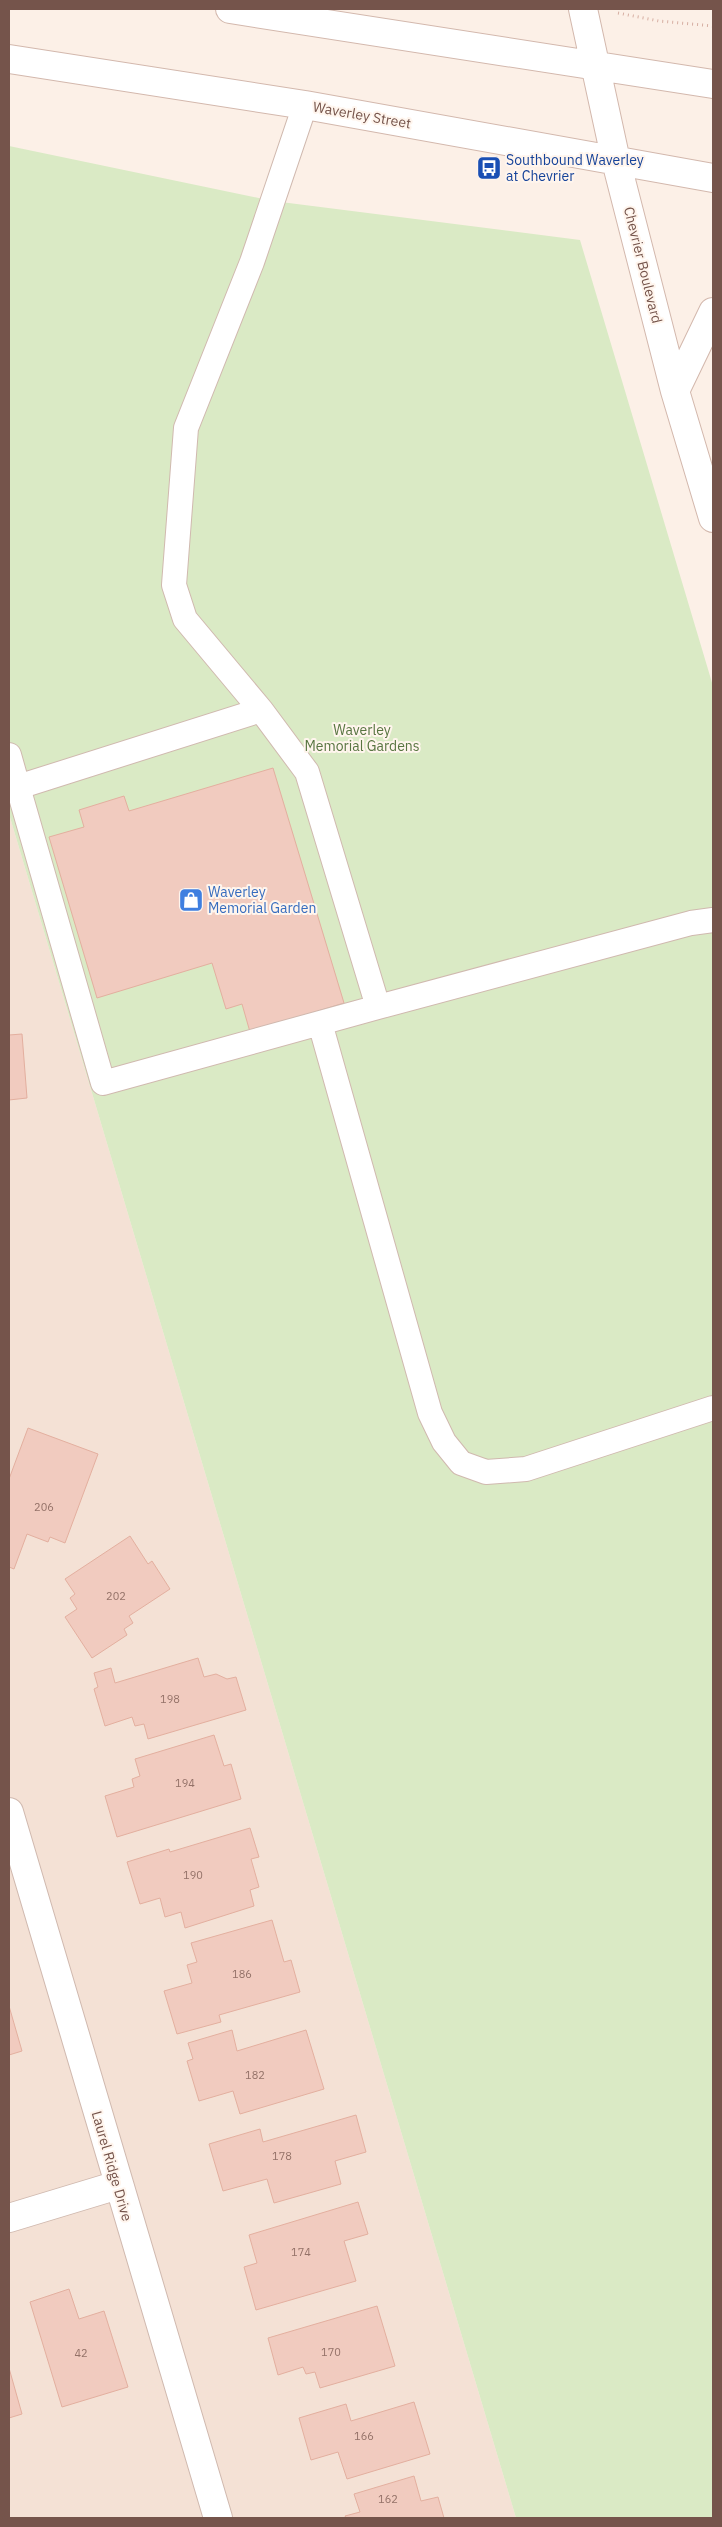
<svg xmlns="http://www.w3.org/2000/svg" width="722" height="2527" viewBox="0 0 722 2527" font-family="'IBM Plex Sans',sans-serif">
	<style>
		.residential { fill: #f4e1d5 }
		.green { fill: #daeac5 }
		.building { fill: #f1cbbf; stroke: #e3af9f }
		.lines { fill: none; stroke-linecap: round; stroke-linejoin: round }
		.lane-casing { stroke: #d0b9af; stroke-width: 26 }
		.street-casing { stroke: #d0b9af; stroke-width: 30 }
		.secondary-casing { stroke: #d3b8ad; stroke-width: 30 }
		.path { stroke: #d6aea2; stroke-width: 3; stroke-dasharray: 1 4; stroke-linecap: butt }
		.lane { stroke: #fff; stroke-width: 24 }
		.street { stroke: #fff; stroke-width: 28 }
		.secondary { stroke: #fff; stroke-width: 28 }
		.labels { text-anchor: middle; dominant-baseline: central; stroke-width: 4; stroke-linejoin: round; paint-order: stroke }
		.number-label { font-size: 11px; fill: #947268 }
		.street-label { font-size: 14px; fill: #75544b; stroke: #fff5ed }
		.transit-label { font-size: 14px; fill: #164399; stroke: #fff5ed; text-anchor: start }
		.park-label { font-size: 14px; fill: #587541; stroke: #fff5ed }
		.shop-label { font-size: 14px; fill: #366cbe; stroke: #fff5ed; text-anchor: start }
	</style>
	<rect width="100%" height="100%" fill="#fcf0e7"/>
	<!-- residential -->
	<path class="residential" d="M9,814l507,1704h-507z"/>
	<!-- green -->
	<path class="green" d="M9,146l264,55 307,39 133,446v1832h-197l-507,-1704z"/>
	<!-- building -->
	<path class="building" d="M273,768l71,235 -94,29 -8,-28 -16,5 -14,-46 -115,35 -48,-161 35,-10 -5,-17 45,-14 5,15z
		M22,1034l5,64 -18,2v-65z
		M28,1428l70,26 -33,89 -15,-6 -2,5 -21,-8 -13,35 -5,-2v-88z
		M130,1536l18,28 4,-3 18,28 -41,27 4,7 -9,6 3,6 -35,23 -27,-41 12,-8 -7,-11 5,-4 -10,-15z
		M198,1658l6,19 12,-3 11,5 9,-2 10,33 -98,29 -4,-15 -9,2 -3,-9 -27,9 -11,-37 4,-2 -4,-14 17,-5 4,15z
		M214,1735l10,31 7,-2 10,35 -124,38 -12,-41 29,-9 -2,-8 8,-3 -5,-17z
		M250,1828l9,29 -8,2 8,28 -9,3 4,16 -69,22 -4,-16 -16,5 -5,-19 -20,6 -13,-42 42,-13 1,3z
		M272,1920l12,42 7,-2 9,32 -81,23 2,7 -44,12 -13,-43 28,-8 -5,-18 10,-3 -6,-19z
		M9,2006l13,45 -13,4z
		M232,2030l5,21 69,-21 18,59 -84,25 -7,-23 -34,10 -12,-40 6,-2 -5,-16z
		M356,2115l10,37 -31,9 6,23 -67,19 -7,-24 -44,12 -14,-47 51,-15 3,13z
		M358,2202l10,32 -24,7 12,40 -100,29 -12,-43 13,-4 -8,-28z
		M69,2289l10,30 25,-8 24,76 -66,20 -32,-105z
		M377,2306l18,60 -75,22 -5,-16 -9,2 -3,-7 -25,8 -10,-37z
		M9,2368l13,46 -13,4z
		M414,2402l16,52 -83,25 -9,-27 -27,8 -12,-42 47,-14 5,17z
		M414,2476l7,25 17,-4 6,21h-98l-1,-2 15,-4 -6,-18z"/>
	<g class="lines">
		<defs>
			<path id="lane" d="M261,710l-76,-91 -11,-34 12,-157 66,-166 53,-157
				M9,755l9,32 243,-77 46,62 71,235 313,-84 22,-3
				M18,787l85,296 275,-76
				M320,1023l110,390 14,29 17,21 25,9 40,-3 187,-61"/>
			<path id="street" d="M9,1812l209,706
				M9,2218l109,-33"/>
			<path id="secondary" d="M230,9l483,75
				M583,9l33,152 59,230 38,127
				M9,59l296,46 408,73
				M675,391l38,-79"/>
		</defs>
		<!-- lane casing -->
		<use href="#lane" class="lane-casing"/>
		<!-- street casing -->
		<use href="#street" class="street-casing"/>
		<!-- secondary casing -->
		<use href="#secondary" class="secondary-casing"/>
		<!-- path -->
		<path class="path" d="M618,13l41,8 54,5"/>
		<!-- lane -->
		<use href="#lane" class="lane"/>
		<!-- street -->
		<use href="#street" class="street"/>
		<!-- secondary -->
		<use href="#secondary" class="secondary"/>
	</g>
	<!-- icons -->
	<defs>
		<symbol id="bus-square" viewBox="-11 -11 22 22"><rect x="-9" y="-9" width="18" height="18" rx="4" fill="#1a4fb4" stroke="#fff5ed"/><path d="M-5-6H5V4H4V6H2V4H-2V6H-4V4H-5ZM-3.5-4V0h7V-4ZM-3.5 1.2v1.5H-2V1.2ZM2 1.2v1.5H3.5V1.2Z" fill="#fff"/></symbol>
		<symbol id="shop-square" viewBox="-11 -11 22 22"><rect x="-9" y="-9" width="18" height="18" rx="4" fill="#3f7fe0" stroke="#fff5ed"/><path d="M-5-2.5h2.3a2.7 3.5 0 0 1 5.4 0H5L5.5 6h-11ZM-1.5-2.5h3a1.5 2.3 0 0 0-3 0Z" fill="#fff"/></symbol>
	</defs>
	<g fill-rule="evenodd">
		<use href="#bus-square" x="475" y="154" width="28" height="28"/>
		<use href="#shop-square" x="177" y="886" width="28" height="28"/>
	</g>
	<g class="labels">
		<!-- number labels -->
		<g class="number-label">
			<text x="44" y="1507">206</text>
			<text x="116" y="1596">202</text>
			<text x="170" y="1699">198</text>
			<text x="185" y="1783">194</text>
			<text x="193" y="1875">190</text>
			<text x="242" y="1974">186</text>
			<text x="255" y="2075">182</text>
			<text x="282" y="2156">178</text>
			<text x="301" y="2252">174</text>
			<text x="331" y="2352">170</text>
			<text x="81" y="2353">42</text>
			<text x="364" y="2436">166</text>
			<text x="388" y="2499">162</text>
		</g>
		<!-- street labels -->
		<g class="street-label">
			<text transform="translate(362 115) rotate(10)">Waverley Street</text>
			<text transform="translate(643 265) rotate(76)">Chevrier Boulevard</text>
			<text transform="translate(112 2166) rotate(74)">Laurel Ridge Drive</text>
		</g>
		<!-- transit labels -->
		<g class="transit-label">
			<text x="506" y="160">Southbound Waverley<tspan x="506" dy="16">at Chevrier</tspan></text>
		</g>
		<!-- park labels -->
		<g class="park-label">
			<text x="362" y="730">Waverley<tspan x="362" dy="16">Memorial Gardens</tspan></text>
		</g>
		<!-- shop labels -->
		<g class="shop-label">
			<text x="208" y="892">Waverley<tspan x="208" dy="16">Memorial Garden</tspan></text>
		</g>
	</g>
	<!-- border -->
	<rect width="722" height="2527" fill="none" stroke="#75544b" stroke-width="20"/>
</svg>
